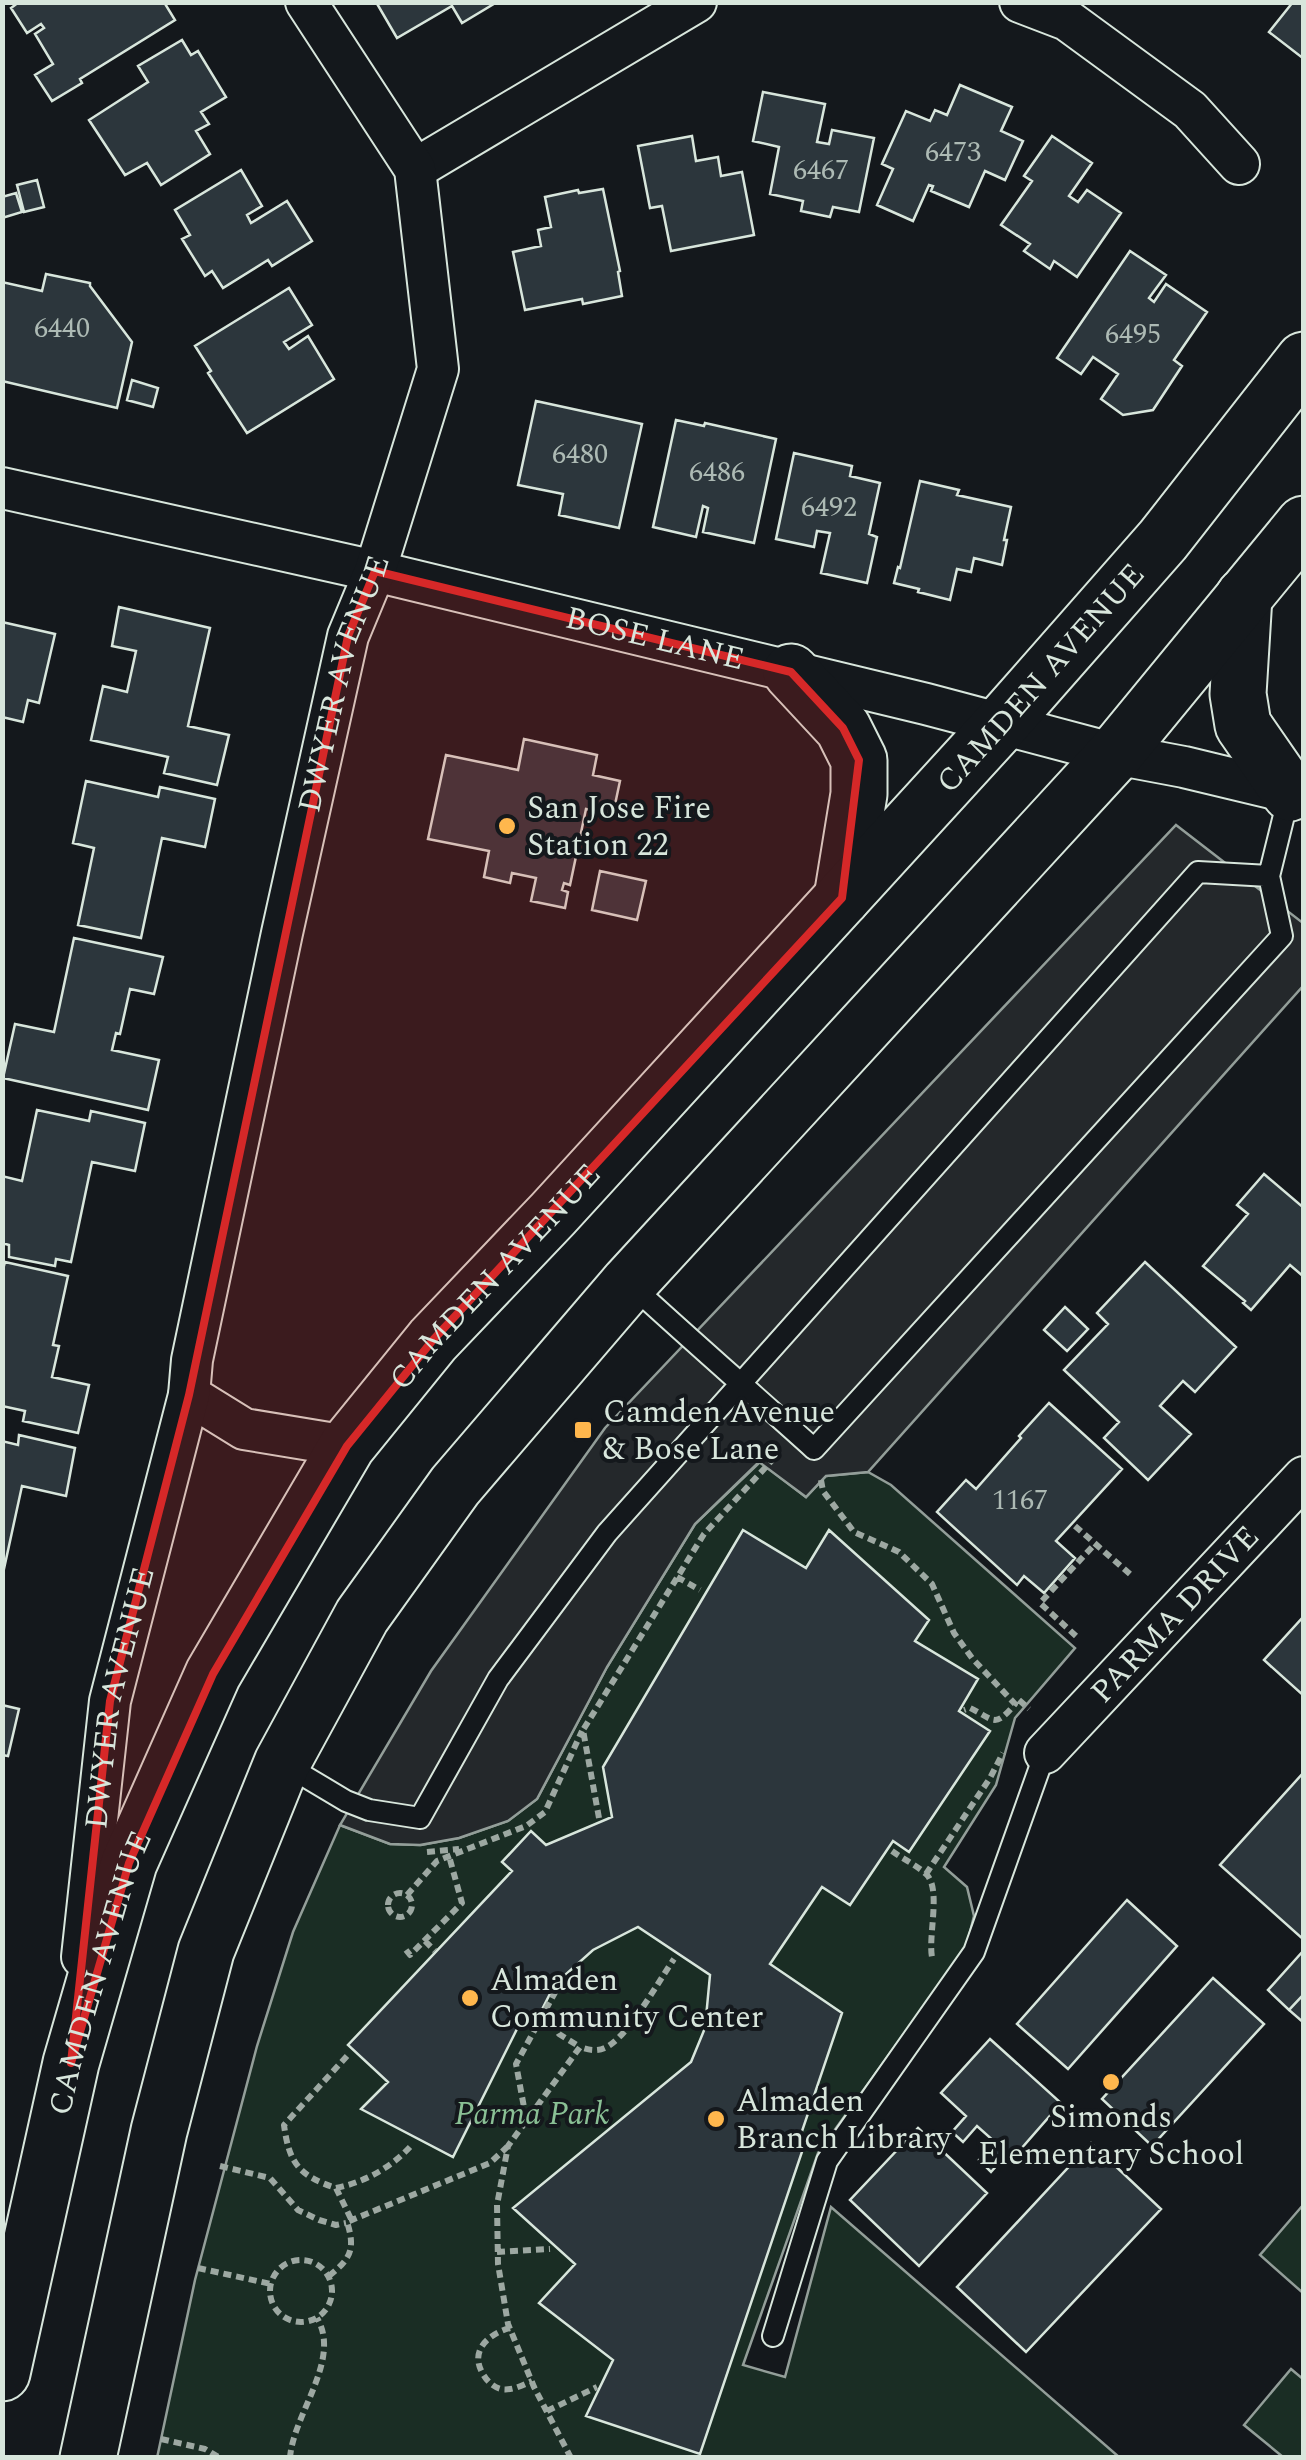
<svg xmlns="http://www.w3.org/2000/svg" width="1306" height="2460" viewBox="0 0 1306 2460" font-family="Spectral,serif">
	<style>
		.green { fill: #1a2d24; stroke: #939e99; stroke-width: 2.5 }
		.parking { fill: #24282b; stroke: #939e99; stroke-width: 2.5 }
		.building { fill: #2c363c; stroke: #d8e6dc; stroke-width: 2.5 }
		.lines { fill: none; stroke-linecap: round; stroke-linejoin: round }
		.service-casing { stroke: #d8e6dc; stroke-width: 24 }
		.minor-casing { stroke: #d8e6dc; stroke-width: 44 }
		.secondary-casing { stroke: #d8e6dc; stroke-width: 59 }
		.path { stroke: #9da8a2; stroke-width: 6; stroke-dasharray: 8 5; stroke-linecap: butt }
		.service { stroke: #14181c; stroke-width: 20 }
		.minor { stroke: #14181c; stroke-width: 40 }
		.secondary { stroke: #14181c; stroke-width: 55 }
		.marked { fill: #d62828; fill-opacity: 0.2; stroke: #d62828; stroke-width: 8; stroke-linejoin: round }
		.poi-dot { fill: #ffb74d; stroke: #14181c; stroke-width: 4 }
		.labels { text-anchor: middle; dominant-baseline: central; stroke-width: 8; stroke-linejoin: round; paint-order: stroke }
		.number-label { font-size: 28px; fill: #adbab4 }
		.street-label { font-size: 32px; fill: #d8e6dc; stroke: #14181c }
		.poi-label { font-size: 32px; fill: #d8e6dc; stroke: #14181c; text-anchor: start }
		.park-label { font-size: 32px; font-style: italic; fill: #8ac095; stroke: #14181c }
	</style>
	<rect width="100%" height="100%" fill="#14181c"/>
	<!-- green -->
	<path class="green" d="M760,1462l46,35 20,-21 42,-4 23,13 184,163 -60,70 -19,67 -52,82 23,20 7,29 -8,32 -148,205 -75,212 42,12 46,-170 288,250 -962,1 38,-178 62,-234 36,-114 47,-107 50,19 31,1 38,-7 49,-17 29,-22 70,-132 88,-143z
		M1303,2205v88l-43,-38z
		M1291,2369l12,10v78h-20l-39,-32z"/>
	<!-- parking -->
	<path class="parking" d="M1176,825l127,98v63l-435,486 -42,4 -20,21 -47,-35 -64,62 -88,143 -70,132 -29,22 -49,17 -39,7 -30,-1 -50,-19 91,-154 174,-243z"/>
	<!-- building -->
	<path class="building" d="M19,2h145l11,18 -95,59 2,4 -30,18 -17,-26 18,-11 -18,-30 9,-6 -3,-4 -14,9 -16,-25z
		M376,2h121l-35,21 -10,-17 -55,32z
		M1293,2h11v57l-35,-27z
		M182,40l9,15 7,-4 28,46 -25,15 8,12 -13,7 14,23 -49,31 -14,-22 -22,12 -36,-55 59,-38 -10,-16z
		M960,85l52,22 -11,24 22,10 -18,39 -20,-9 -16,36 -38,-16 2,-5 -4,-1 -16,36 -36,-16 16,-36 -11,-5 24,-53 24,10 5,-11 12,5z
		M763,92l62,12 -8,38 12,2 3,-14 42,8 -15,74 -26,-5 -3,10 -29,-6 2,-10 -33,-7 9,-47 -26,-6z
		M692,136l4,25 22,-4 3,19 21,-4 12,63 -83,16 -9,-45 -12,2 -12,-62z
		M1052,136l40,27 -23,33 9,6 9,-12 34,23 -44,64 -23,-16 -4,8 -26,-18 6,-7 -29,-19 31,-44 -8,-5z
		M241,170l21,36 -15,9 4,8 36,-22 25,40 -40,25 -4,-6 -45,28 -11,-17 -7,5 -23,-37 8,-4 -15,-25z
		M37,180l7,27 -20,5 -7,-27z
		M603,189l17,82 -2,1 4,24 -39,8 -1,-5 -57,11 -12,-58 28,-6 -3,-16 13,-3 -6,-30 33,-7 1,3z
		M16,193l6,19 -20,6v-21z
		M1130,251l36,24 -17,23 5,4 12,-18 41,28 -33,48 8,6 -29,44 -30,5 -22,-16 17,-25 -25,-17 -12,17 -24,-16z
		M46,274l44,9v3l42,56 -15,66 -115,-27v-99l40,9z
		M289,288l23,37 -28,17 5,7 19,-13 26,43 -87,54 -39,-60 3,-2 -16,-25z
		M132,380l26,8 -5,19 -26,-7z
		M536,401l106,23 -23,104 -60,-13 4,-21 -45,-9z
		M676,420l28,6 1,-3 71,16 -22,104 -51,-11 5,-24 -5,-2 -7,31 -43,-10z
		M794,453l58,13 -2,10 30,7 -11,51 8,3 -10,46 -46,-10 9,-40 -13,-2 -3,16 -38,-8z
		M920,481l39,9 -2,5 54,12 -7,33h3l-5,25 -28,-7 -3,14 -14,-3 -7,31 -32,-8 1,-3 -25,-6 4,-16 2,1z
		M119,607l91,21 -22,98 41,9 -12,50 -53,-12 4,-16 -77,-17 12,-54 24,6 9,-41 -24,-5z
		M2,622l53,12 -16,69 -11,-3 -5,22 -21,-5z
		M524,739l73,16 -4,20 27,6 -7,33 -27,-5 -16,76 -6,-2 -2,7 6,2 -3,16 -34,-7 5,-23 -24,-5 -2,10 -26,-6 5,-26 -61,-12 18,-84 72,15z
		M86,781l72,16 2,-10 55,12 -10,48 -43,-9 -21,100 -63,-13 16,-77 -21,-5z
		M600,871l46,10 -9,39 -45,-10z
		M74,938l89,19 -9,37 -24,-5 -10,45 -4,-1 -4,17 47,10 -11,50 -145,-32 12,-54 39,8z
		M37,1110l52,11 2,-10 54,12 -10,48 -43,-9 -21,100 -15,-3 -1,7 -46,-9v-12l-7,-2v-67l20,5z
		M1264,1174l40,34v69l-14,-12 -39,45 -8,-7 2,-2 -42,-35 45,-52 -11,-9z
		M5,1262l63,14 -15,69 6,1 -7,31 37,8 -11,48 -55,-12 2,-10 -23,-5v-133z
		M1145,1262l91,85 -41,45 -12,-11 -23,25 31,28 -43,46 -44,-42 15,-16 -55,-52 44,-46 -11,-11z
		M1065,1307l23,22 -21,22 -23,-21z
		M1049,1403l73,66 -66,72 19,17 -31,35 -20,-17 -7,9 -80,-73 29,-32 10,9 45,-51 -2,-2z
		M19,1435l56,13 -9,48 -44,-10 -20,92v-137l16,4z
		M743,1530l63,38 23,-38 100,90 -14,21 63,38 -19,32 31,20 -81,121 -16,-11 -43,64 -28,-18 -52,77 72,49 -42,124 6,3 -106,314 -114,-38 27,-56 -74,-57 36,-39 -62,-56 178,-146 14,-34 5,-53 -72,-48 -45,23 -38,34 -23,45 -12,-6 -67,134 -92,-48 27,-27 -40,-37 164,-174 -10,-9 29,-31 15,14 66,-28 -9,-50z
		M1304,1616v80l-40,-36z
		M2,1705l17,4 -11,47 -6,-1z
		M1304,1772v168l-84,-75z
		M1127,1900l50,46 -109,123 -51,-45z
		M1304,1950v44l-15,16 -21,-20z
		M1213,1978l51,46 -112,122 -50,-47z
		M1304,1994v29l-15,-13z
		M990,2039l71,64 -48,55 -5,-5 -17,19 -12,-12 16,-18 -18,-16 -14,16 -11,-10 14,-16 -25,-23z
		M918,2128l69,65 -68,73 -69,-66z
		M1091,2143l70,66 -135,143 -69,-65z"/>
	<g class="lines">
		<defs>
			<path id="service" d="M1269,876l20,-81
				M284,1764l62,37 23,9 51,8 78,-139 109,-146 591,-661 71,4 13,60 -468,513c-61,-55 -123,-109 -184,-165
				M773,2336l54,-175 147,-209 71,-199"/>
			<g id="minor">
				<path d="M1020,2l47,18 123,90 49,54"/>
				<path d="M415,169l281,-167"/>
				<path id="s1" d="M2,488l373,83 551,133 189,50 69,13 116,28"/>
				<path d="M189,1395l55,34 103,17"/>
				<path id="s2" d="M1045,1753l259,-276"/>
				<path id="s3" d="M82,1957l28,-256 79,-306 3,-35 90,-427 66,-297 27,-65 63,-202 -23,-200 -109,-167"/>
			</g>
			<g id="secondary">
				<path d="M1244,596l-6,98 5,31 47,68"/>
				<path d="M791,672l52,56 16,32v34l-17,104"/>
				<path id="s4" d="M2,2373l69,-310 58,-200 84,-189 134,-228 86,-106 120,-126 449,-491 161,-183 141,-180"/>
				<path d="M88,2458l71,-327 47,-180 76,-188 80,-147 93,-130 174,-203 486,-529 189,-230"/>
			</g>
		</defs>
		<!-- service casing -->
		<use href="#service" class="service-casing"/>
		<!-- minor casing -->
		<use href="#minor" class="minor-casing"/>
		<!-- secondary casing -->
		<use href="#secondary" class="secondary-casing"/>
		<!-- path -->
		<path class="path" d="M821,1480l2,11 31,41 45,20 33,32 22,49 18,25 43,46c-21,25 -20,16 -45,4l-6,2
			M1075,1526l56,49
			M677,1577l23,13
			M1076,1636l-36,-33 55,-59
			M1019,1700l10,9
			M599,1818l-16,-88 121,-196 72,-78
			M892,1851c11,8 26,15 35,24 14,15 1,61 5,82
			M427,1852l32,-3
			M926,1874l64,-96 13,-25
			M388 1905a12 12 0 1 1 24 0a12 12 0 1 1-24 0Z
			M407,1895l30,-34 89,-35 19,-14 37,-81
			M425,1941l10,10
			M406,1950l4,5 52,-52 -13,-47
			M545,2011l14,23 21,13
			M347,2056l-63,69c5,38 15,51 52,63l16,33
			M526,2118l-10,-54 42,-77 14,-12
			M220,2166l50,12 28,32 21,10 17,5 10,-2
			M336,2188c29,-6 54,-20 74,-41
			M497,2252l53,-3
			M270 2291a31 31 0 1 1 62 0a31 31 0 1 1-62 0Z
			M198,2268l73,16
			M329,2276c21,-17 27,-26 18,-54l143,-59 17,-16
			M510,2328c-22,6 -41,23 -27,46 4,7 10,13 18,15 11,2 22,-4 31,-8
			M547,2411l50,-24
			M161,2439l44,10 15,9
			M290,2458c3,-44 52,-98 27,-140
			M571,2458l-37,-71 -26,-63 -10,-60 -1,-59 11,-59 72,-99c11,4 20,5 30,-2 22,-15 48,-63 64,-86"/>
		<!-- service -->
		<use href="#service" class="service"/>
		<!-- minor -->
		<use href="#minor" class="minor"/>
		<!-- secondary -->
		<use href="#secondary" class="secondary"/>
	</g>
	<!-- marked area -->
	<path class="marked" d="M375,571l416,101 52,56 16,32 -17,138 -409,442 -86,106 -134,228 -84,189 -58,200 39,-362 79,-306 159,-759z"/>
	<!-- markers -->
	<g class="poi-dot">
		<circle cx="507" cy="826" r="10"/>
		<rect x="573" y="1420" width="20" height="20" rx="5"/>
		<circle cx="470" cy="1998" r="10"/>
		<circle cx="1111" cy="2082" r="10"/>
		<circle cx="716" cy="2119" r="10"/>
	</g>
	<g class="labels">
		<!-- number labels -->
		<g class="number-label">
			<text x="953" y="152">6473</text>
			<text x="821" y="170">6467</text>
			<text x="62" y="328">6440</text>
			<text x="1133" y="334">6495</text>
			<text x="580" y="454">6480</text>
			<text x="717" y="472">6486</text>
			<text x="829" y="507">6492</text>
			<text x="1020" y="1500">1167</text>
		</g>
		<!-- street labels -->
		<g class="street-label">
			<text stroke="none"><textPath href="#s1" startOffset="670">BOSE LANE</textPath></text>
			<text stroke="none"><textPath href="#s4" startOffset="2032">CAMDEN AVENUE</textPath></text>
			<text stroke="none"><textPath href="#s3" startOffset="1302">DWYER AVENUE</textPath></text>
			<text stroke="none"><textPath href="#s4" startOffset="1222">CAMDEN AVENUE</textPath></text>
			<text stroke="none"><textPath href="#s2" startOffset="190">PARMA DRIVE</textPath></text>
			<text stroke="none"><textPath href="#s3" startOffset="262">DWYER AVENUE</textPath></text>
			<text stroke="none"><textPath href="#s4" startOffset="412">CAMDEN AVENUE</textPath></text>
		</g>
		<!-- poi labels -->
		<g class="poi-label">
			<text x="527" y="808">San Jose Fire<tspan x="527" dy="37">Station 22</tspan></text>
			<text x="603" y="1412">Camden Avenue<tspan x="603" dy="37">&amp; Bose Lane</tspan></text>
			<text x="490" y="1980">Almaden<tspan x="490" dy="37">Community Center</tspan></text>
			<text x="736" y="2101">Almaden<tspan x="736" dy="37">Branch Library</tspan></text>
			<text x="1111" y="2117" text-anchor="middle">Simonds<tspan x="1111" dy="37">Elementary School</tspan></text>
		</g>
		<!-- park labels -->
		<g class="park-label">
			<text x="532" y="2114">Parma Park</text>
		</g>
	</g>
	<!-- border -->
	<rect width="1306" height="2460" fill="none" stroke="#d8e6dc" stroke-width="10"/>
</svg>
